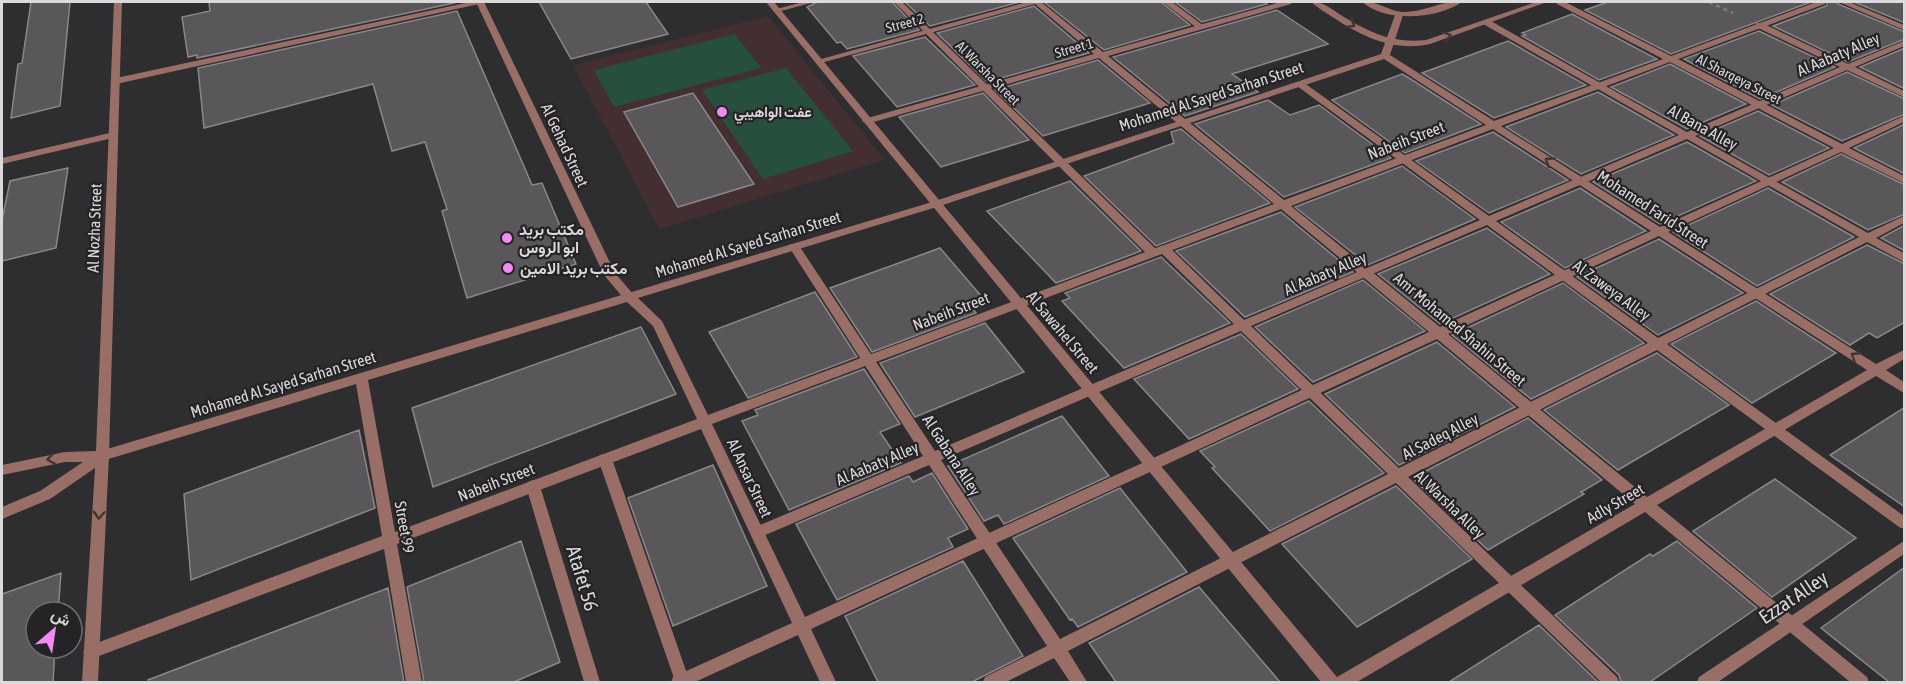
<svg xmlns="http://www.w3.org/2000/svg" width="1906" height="684" viewBox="0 0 1906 684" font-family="'Asap Condensed',Vazirmatn,sans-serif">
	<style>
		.education { fill: #432f31 }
		.green { fill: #274f3e }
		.building { fill: #59575a; stroke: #89878a; stroke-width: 1.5 }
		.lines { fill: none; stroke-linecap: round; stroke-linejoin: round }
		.path { stroke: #79787a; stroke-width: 3; stroke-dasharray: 4 4; stroke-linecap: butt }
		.service { fill: #996e66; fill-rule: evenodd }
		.minor { fill: #996e66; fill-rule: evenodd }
		.tertiary { fill: #996e66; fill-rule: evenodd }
		.oneway { stroke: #423635 }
		.poi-dot { fill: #f28af3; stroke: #252325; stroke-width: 2 }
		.labels { text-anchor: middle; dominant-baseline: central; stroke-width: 4.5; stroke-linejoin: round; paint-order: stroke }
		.far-street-label { font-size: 14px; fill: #dad9db; stroke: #252325 }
		.far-poi-label { font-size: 14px; font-weight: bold; fill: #dad9db; stroke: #252325; text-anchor: start }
		.street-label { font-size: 16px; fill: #dad9db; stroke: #252325 }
		.poi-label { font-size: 16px; font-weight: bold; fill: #dad9db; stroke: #252325; text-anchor: start }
		.near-street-label { font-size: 20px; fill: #dad9db; stroke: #252325 }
	</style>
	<rect width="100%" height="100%" fill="#2e2d2f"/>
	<!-- education -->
	<path class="education" d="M768,16l117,144 -226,69 -86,-164z"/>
	<!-- green -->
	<path class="green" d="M735,34l26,34 -147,39 -20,-37z
		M786,68l67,83 -90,28 -61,-89z"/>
	<!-- building -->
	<path class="building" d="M31,2h39l-10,104 -49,12 7,-54 4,-1z
		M209,2h244l1,1 -257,55v-3l-9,2 -6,-40 28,-6z
		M539,2h107l22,32 -97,25z
		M817,2h75l27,28 -72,19 -6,-7 -4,1 -30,-36z
		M905,2h115l-90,24z
		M1044,2h117l29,23 -86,25z
		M1175,2h89l3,2 -65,18z
		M1608,2h203l-140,52 -86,-44z
		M1828,2h9l1,2 67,28v7l-57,23 -75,-36 53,-20z
		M1854,2h51v21z
		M1034,6l55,47 -102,29 -50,-49z
		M1277,10l51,34 -96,30 26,18 -73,24 -72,-59z
		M457,11l75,174 10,-2 34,81 -109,34 -25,-87 5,-2 -22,-67 -33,9 -19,-67 -169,44 -6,-60z
		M1572,14l85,45 -58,21 -77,-44 4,-1 -4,-2z
		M1759,31l76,36 -75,32 -76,-40z
		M925,37l50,48 -78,22 -44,-51z
		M1508,41l78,44 -92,33 -72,-45z
		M1905,48v41l-45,-22z
		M1098,60l52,43 -107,33 -48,-46z
		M1670,64l76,40 -59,25 -76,-42z
		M1847,72l58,27v15l-63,27 -70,-36z
		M1402,74l7,4 72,46 -76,29 -73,-53z
		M1598,92l76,43 -93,39 -75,-47z
		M693,93l61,91 -76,23 -54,-95z
		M983,93l46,47 -88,27 -42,-50z
		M1268,100l22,15 29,-10 72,53 -107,39 -89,-73z
		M1758,111l71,37 -60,27 -69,-39z
		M1905,124v50l-51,-26z
		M1181,129l89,74 -114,43 -72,-70 90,-33 -3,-11z
		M1493,132l75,48 -79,33 -73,-52z
		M1687,142l69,39 -96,43 -67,-42z
		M1841,154l64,31v29l-37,16 -86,-48z
		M1402,166l73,53 -107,46 -73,-58z
		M68,168l-12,80 -54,13v-41l8,-39z
		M1070,181l71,70 -85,32 -69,-72z
		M1580,188l66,43 -81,37 -64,-46z
		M1768,188l86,49 -97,49 -84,-54z
		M1281,212l72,60 -108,45 -69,-66z
		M1905,225v26l-24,-13z
		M1487,228l63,46 -110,50 -62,-50z
		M1659,239l84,54 -85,42 -81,-58z
		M1867,245l38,19v58l-28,16 -8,-5 -19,12 -80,-51z
		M940,248l48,56 -14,6 2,3 -104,39 -42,-64z
		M1161,257l69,66 -106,45 -62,-67 8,-3 -5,-5z
		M1363,280l62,51 -112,51 -58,-55z
		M1563,283l81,60 -113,56 -79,-64z
		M815,292l42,65 -109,41 -39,-66z
		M1756,301l80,52 -84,50 -81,-59z
		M985,323l39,49 -109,45 -35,-54z
		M641,327l35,67 -243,93 -21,-79z
		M1241,334l57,55 -109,50 -55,-60z
		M1437,342l78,65 -116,58 -74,-71z
		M1657,353l72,52 -111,65 -74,-60z
		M864,369l36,55 -20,8 21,31 -112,47 -47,-89 16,-6 -3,-5z
		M1309,401l75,72 -114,58 -58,-63 3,-1 -15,-16z
		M1905,407v100l-75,-52z
		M1062,416l47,60 -105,48 -6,-9 -14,6 -36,-55z
		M1528,418l74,62 -21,12 3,2 -96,56 -76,-72z
		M359,430l16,78 -184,72 -7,-86z
		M713,465l54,121 -94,40 -45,-128z
		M932,473l36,56 -20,9 5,9 -116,53 -41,-76 113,-48 4,6z
		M1775,479l81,59 -84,59 -79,-66z
		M1396,486l76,73 -115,68 -75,-83z
		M1120,488l67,84 -109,55 -6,-8 -2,1 -57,-82z
		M521,541l39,121 -46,20h-90l-17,-95z
		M1677,541l80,67 -107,74h-29l-2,-7 -64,-60 95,-61 3,2z
		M963,561l60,95 -51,26h-94l-33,-66z
		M1905,567v115h-16l-68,-54z
		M61,573l-3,39h-22v36h19l-2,34h-51v-88z
		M1199,587l81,95h-164l-27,-39z
		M388,588l16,94h-255l-1,-2z
		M1539,625l59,57h-149z"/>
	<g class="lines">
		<!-- path -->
		<path class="path" d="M1709,2l24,11"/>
		<!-- service -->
		<path class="service" d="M894,2h8l255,248 2,3 -2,3h-8z
			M1163,2h9l32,24 -7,2z
			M1483,20h6l198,112 153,-65 -84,-40v-4h6l86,41 56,-23v5l-49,21 49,24v6l-57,-27 -152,66 173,97 36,-17v7l-28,15 28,15v9l-37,-20 -200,102 237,172v13l-5,-2 -242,-177 -249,127 209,200 2,5h-18l-205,-199 -328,168 19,31h-17l-16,-24 -48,24h-23l2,-5 62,-31 -118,-181 -166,71 -5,2 -5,-2 -2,-4 2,-4 170,-72 -134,-209 1,-3h8l137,207 299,-127 -74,-72 -1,-3 1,-3h8l76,74 236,-100 -183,-134v-4h6l186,134 190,-81 -196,-111zM1687,139l172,98 -201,101 -162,-117zM1487,225l161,118 -249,125 -148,-142zM1241,331l147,143 -328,165 -119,-179z
			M605,454l5,1 2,4 78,223 -15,-1 -77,-222 2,-4z
			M533,480l5,2 2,4 60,196h-16l-58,-196 2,-4z
			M1904,541v13l-186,128h-21l2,-5z"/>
		<!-- minor -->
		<path class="minor" d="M470,2h13l-4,2 -363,80 -5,-3 5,-3z
			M803,2h12l-38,10 -4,-2z
			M1027,2h14l62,50 178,-50h11l-1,2 -183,52 77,63 196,-65 14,-39 7,-2 1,2 -13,40 104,66 169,-62 -106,-55 -1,-2h9l106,54 145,-54h10l-1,2 -147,55 164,85 62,-28v6l-55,26 55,28v7l-63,-31 -173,80 208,132 28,-14v9l-18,11 18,12v11l-28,-17 -219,129 210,172 2,5h-19l-205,-170 -288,170h-22l2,-5 298,-173 -198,-165 -626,290 25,53h-16l-22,-47 -103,47h-24l2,-5 119,-54 -91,-194 -304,115 25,138h-16l-22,-133 -293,110 -5,-2 -3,-5 3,-5 296,-111 -26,-152 -254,77 -5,-1 -2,-4 2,-4 835,-250 244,-80 -77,-64 -229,65 -3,1 -5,-3 2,-2 230,-65 -59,-50 -214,59 -3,1 -4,-3zM1384,59l102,66 -202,75 -94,-77zM1670,62l164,86 -174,79 -159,-101zM1181,126l93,78 -566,211 -46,-94 -24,-23 302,-92zM1493,129l158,102 -211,96 -149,-121zM1281,209l148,123 -624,285 -93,-193zM1659,236l208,134 -220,127 -199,-163zM627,302l26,24 44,93 -302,113 -27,-152z
			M1839,2h10l55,23v5z
			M114,132l3,1v4l-115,27v-6z"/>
		<!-- tertiary -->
		<path class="tertiary" d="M114,2h8l-13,454 -11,226h-16l13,-214 -45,31 -48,20v-12l38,-16 43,-29h-18l-63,13v-10l63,-13 31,-1z
			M476,2h8l131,271 18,21 2,3 -2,3h-8l-21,-25z
			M766,2h8l563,675 2,5h-18z
			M1311,2c13,-1 23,9 33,15 26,16 51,27 82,23l110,-38h11l-117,42c-36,8 -67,-7 -96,-26 -8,-5 -16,-10 -23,-16z
			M1362,2c14,-2 26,9 40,10 21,1 40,-12 60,-10 -25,17 -75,21 -100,0z"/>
	</g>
	<!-- one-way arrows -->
	<defs><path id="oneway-chevron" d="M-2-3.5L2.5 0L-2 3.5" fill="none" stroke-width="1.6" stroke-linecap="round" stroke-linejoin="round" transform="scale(1.5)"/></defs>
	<g class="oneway">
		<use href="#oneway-chevron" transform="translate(1351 24) rotate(32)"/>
		<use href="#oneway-chevron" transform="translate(1447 36) rotate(-19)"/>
		<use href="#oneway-chevron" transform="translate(1549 161) rotate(-147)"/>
		<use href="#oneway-chevron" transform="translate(1855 356) rotate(-147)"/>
		<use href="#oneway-chevron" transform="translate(51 459) rotate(172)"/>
		<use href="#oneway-chevron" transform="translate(99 515) rotate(93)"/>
	</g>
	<!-- markers -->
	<g class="poi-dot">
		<circle cx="722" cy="112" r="6"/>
		<circle cx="507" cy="238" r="6"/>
		<circle cx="508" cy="268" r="6"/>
	</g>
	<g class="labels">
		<!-- far-street labels -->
		<g class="far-street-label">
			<text transform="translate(905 23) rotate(-15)">Street 2</text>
			<text transform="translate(1074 48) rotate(-16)">Street 1</text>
			<text transform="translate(988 73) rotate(45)">Al Warsha Street</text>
			<text transform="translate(1739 79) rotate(27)">Al Sharqeya Street</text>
		</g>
		<!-- far-poi labels -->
		<g class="far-poi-label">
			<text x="734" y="112">عفت الواهيبي</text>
		</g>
		<!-- street labels -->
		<g class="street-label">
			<text transform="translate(1838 54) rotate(-23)">Al Aabaty Alley</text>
			<text transform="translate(1211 96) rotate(-18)">Mohamed Al Sayed Sarhan Street</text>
			<text transform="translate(1703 127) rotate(29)">Al Bana Alley</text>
			<text transform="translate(1406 140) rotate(-21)">Nabeih Street</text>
			<text transform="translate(565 145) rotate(65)">Al Gehad Street</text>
			<text transform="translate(1653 209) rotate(33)">Mohamed Farid Street</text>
			<text transform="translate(94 228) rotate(-88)">Al Nozha Street</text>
			<text transform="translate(748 244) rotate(-17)">Mohamed Al Sayed Sarhan Street</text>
			<text transform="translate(1325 273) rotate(-23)">Al Aabaty Alley</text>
			<text transform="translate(1612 290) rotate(36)">Al Zaweya Alley</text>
			<text transform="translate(951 311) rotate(-21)">Nabeih Street</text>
			<text transform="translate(1460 329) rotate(40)">Amr Mohamed Shahin Street</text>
			<text transform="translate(1063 332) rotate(50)">Al Sawahel Street</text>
			<text transform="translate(283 384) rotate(-17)">Mohamed Al Sayed Sarhan Street</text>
			<text transform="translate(1440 436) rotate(-27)">Al Sadeq Alley</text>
			<text transform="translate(952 455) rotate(57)">Al Gabana Alley</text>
			<text transform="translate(877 463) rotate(-23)">Al Aabaty Alley</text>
			<text transform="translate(750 478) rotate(65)">Al Ansar Street</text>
			<text transform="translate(496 482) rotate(-21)">Nabeih Street</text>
			<text transform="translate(1615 503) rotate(-30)">Adly Street</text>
			<text transform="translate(1450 504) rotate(44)">Al Warsha Alley</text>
			<text transform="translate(405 527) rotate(80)">Street 99</text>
		</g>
		<!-- poi labels -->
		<g class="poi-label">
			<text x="519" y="229">مكتب بريد<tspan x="519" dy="18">ابو الروس</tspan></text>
			<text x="520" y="268">مكتب بريد الامين</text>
		</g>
		<!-- near-street labels -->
		<g class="near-street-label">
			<text transform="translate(583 578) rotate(73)">Atafet 56</text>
			<text transform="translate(1793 597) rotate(-34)">Ezzat Alley</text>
		</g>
	</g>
	<!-- border -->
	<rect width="1906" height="684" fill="none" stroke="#dad9db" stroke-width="6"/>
	<!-- north arrow -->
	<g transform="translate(54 630) rotate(29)"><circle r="28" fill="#252325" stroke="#6d6c6e" stroke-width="1.5"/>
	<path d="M0-4.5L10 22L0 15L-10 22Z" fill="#f28af3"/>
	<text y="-9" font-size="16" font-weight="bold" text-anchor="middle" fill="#dad9db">ش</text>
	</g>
</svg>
